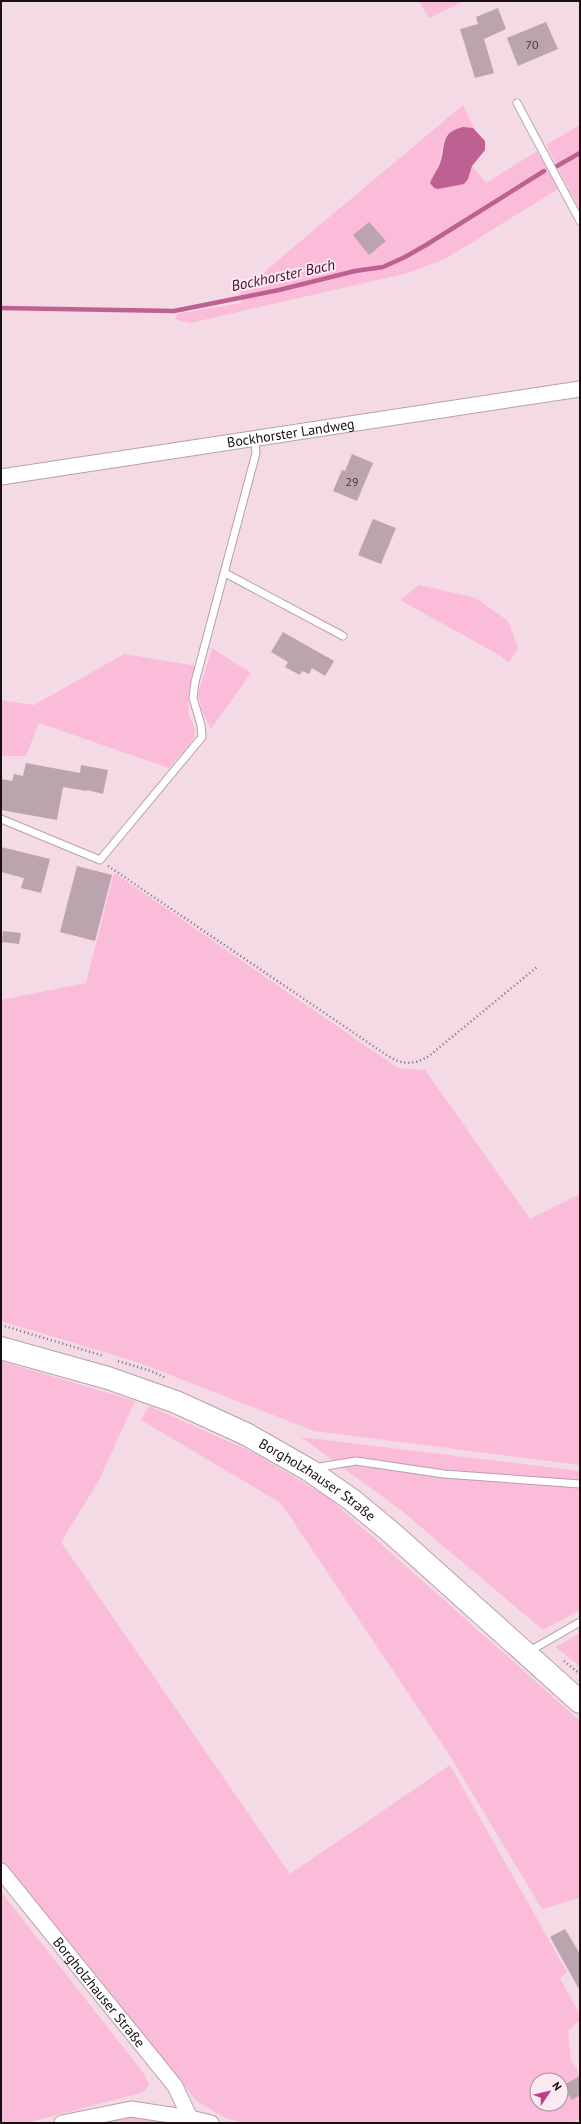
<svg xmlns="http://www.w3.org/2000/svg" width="581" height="2124" viewBox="0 0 581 2124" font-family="'PT Sans',sans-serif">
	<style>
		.green { fill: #fbbcda; fill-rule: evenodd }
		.water { fill: #bc6191 }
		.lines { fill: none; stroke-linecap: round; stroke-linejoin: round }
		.stream { stroke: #bc6191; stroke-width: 4.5 }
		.building { fill: #bba4ae }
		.lane-casing { stroke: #b7a0ab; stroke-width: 9 }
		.street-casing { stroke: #b7a0ab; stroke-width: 17 }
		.primary-casing { stroke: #b7a0ab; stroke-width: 24 }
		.path { stroke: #7c6c73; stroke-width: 2.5; stroke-dasharray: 1 3; stroke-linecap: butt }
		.lane { stroke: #fff; stroke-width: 7 }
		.street { stroke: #fff; stroke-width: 15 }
		.primary { stroke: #fff; stroke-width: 22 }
		.labels { text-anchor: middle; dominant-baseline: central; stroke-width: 4; stroke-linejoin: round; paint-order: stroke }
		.number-label { font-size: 12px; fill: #403439 }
		.street-label { font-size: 14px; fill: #170f12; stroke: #fde9f2 }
		.water-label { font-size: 15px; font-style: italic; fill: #490f31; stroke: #fde9f2 }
	</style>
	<rect width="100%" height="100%" fill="#f3dae5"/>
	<!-- green -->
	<path class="green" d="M419,1h45l-35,17z
		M463,105l12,25 -2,-2 -29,11 -5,26 -9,18 38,-4 4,-13 14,17 51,-32 21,38 -113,70 -37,14 -218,50 -15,-4 2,-5 64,-11 -1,-11z
		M580,125v85l-34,-65z
		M419,585l57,13 32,23 10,27 -9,15 -8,-7 -101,-56z
		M212,648l39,25 -40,56 -10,-20 -3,-15z
		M124,654l73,12c-7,16 -10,30 -8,48 2,9 8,13 5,23 -3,8 -19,23 -25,31l-130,-45 -13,33h-25v-56l33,5z
		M114,873l284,195 27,2 105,149 50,-25v271l-266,-34 -177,-69 -136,-41v-321l85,-17z
		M1,1361l134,40 -36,79 -38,62 229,332 160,-109 117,207 -7,6 20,37v5l-12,11 3,29 9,16v42l-8,5h-329l-18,-5 -28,-17 -196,-239zM537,2080h24v24h-24z
		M149,1406l103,46 76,45 252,224v177l-38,11 -94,-156 -167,-250 -140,-83z
		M301,1437l279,34v139l-37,20 -141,-119z
		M580,1633v34l-24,-20z
		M2,1893l143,182 4,10 -5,7 -118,31h-25z
		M119,2116l25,2 16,5h-70z"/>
	<!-- water -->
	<path class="water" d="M463,127l10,1 12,13v9l-13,16 -4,13 -4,5 -26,5 -4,-1 -4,-5c2,-6 6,-11 9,-17 8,-18 -1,-33 24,-39z"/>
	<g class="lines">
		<!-- stream -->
		<path class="stream" d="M557,166l23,-13
			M1,308l173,3 105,-21 76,-19 28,-4 22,-10 21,-12 118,-74"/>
	</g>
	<!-- building -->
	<path class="building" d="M498,8l8,21 -22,10 10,34 -19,5 -15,-49 18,-5 -2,-7z
		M546,22l12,27 -40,17 -11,-28z
		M369,222l17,19 -17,14 -16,-20z
		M352,454l21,9 -16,38 -24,-10 9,-21 3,1z
		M373,519l23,9 -15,36 -23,-9z
		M283,632l51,29 -9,15 -13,-8 -3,6 -7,-3 -2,4 -15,-8 3,-5 -17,-10z
		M26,763l54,10 1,-8 27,5 -5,24 -16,-4v1l-24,-4 -6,33 -56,-10v-31l11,2 2,-7 9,2z
		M1,847l49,12 -9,34 -20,-5 3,-10 -23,-6z
		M77,866l35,9 -17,66 -35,-9z
		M3,931l18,2 -2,11 -17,-2z
		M565,1929l15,25v37l-30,-54z
		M580,2076v19l-8,5 -10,-14z"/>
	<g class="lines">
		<defs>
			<path id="lane" d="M517,103l63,118
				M225,573l118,63
				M1,819l99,41 102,-123 -1,-12 -8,-27 2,-16 61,-229 -1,-14
				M314,1468l42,-7 88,13 136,10
				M528,1652l52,-30"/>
			<g id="street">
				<path id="s1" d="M1,477l579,-88"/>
				<path id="s2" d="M1,1871l174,215 15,32"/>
				<path d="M62,2123l69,-14 59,9 21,5"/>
			</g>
			<g id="primary">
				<path id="s3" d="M1,1348l107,30 68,24 70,32 63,36 43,30 41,34 187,168"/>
			</g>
		</defs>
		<!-- lane casing -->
		<use href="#lane" class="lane-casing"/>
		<!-- street casing -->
		<use href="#street" class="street-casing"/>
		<!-- primary casing -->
		<use href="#primary" class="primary-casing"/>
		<!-- path -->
		<path class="path" d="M108,866l280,190c15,9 26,9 41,0l108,-89
			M1,1325l103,31
			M118,1361l33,10 15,7
			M564,1661l16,13"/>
		<!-- lane -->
		<use href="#lane" class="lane"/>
		<!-- street -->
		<use href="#street" class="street"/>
		<!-- primary -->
		<use href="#primary" class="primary"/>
	</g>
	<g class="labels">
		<!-- number labels -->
		<g class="number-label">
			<text x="532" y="44">70</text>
			<text x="352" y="481">29</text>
		</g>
		<!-- street labels -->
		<g class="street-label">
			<text stroke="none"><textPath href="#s1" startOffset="293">Bockhorster Landweg</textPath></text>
			<text stroke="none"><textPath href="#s3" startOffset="345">Borgholzhauser Straße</textPath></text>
			<text stroke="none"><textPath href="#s2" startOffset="156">Borgholzhauser Straße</textPath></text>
		</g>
		<!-- water labels -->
		<g class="water-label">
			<text transform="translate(283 275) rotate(-12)">Bockhorster Bach</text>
		</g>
	</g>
	<!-- border -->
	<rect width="581" height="2124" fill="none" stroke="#170f12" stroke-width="4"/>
	<!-- north arrow -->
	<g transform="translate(549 2092) rotate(55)"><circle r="19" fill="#fde9f2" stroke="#a19298"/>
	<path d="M0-3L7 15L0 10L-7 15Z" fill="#bf3e89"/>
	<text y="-6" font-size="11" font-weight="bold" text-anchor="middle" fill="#170f12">N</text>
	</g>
</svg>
